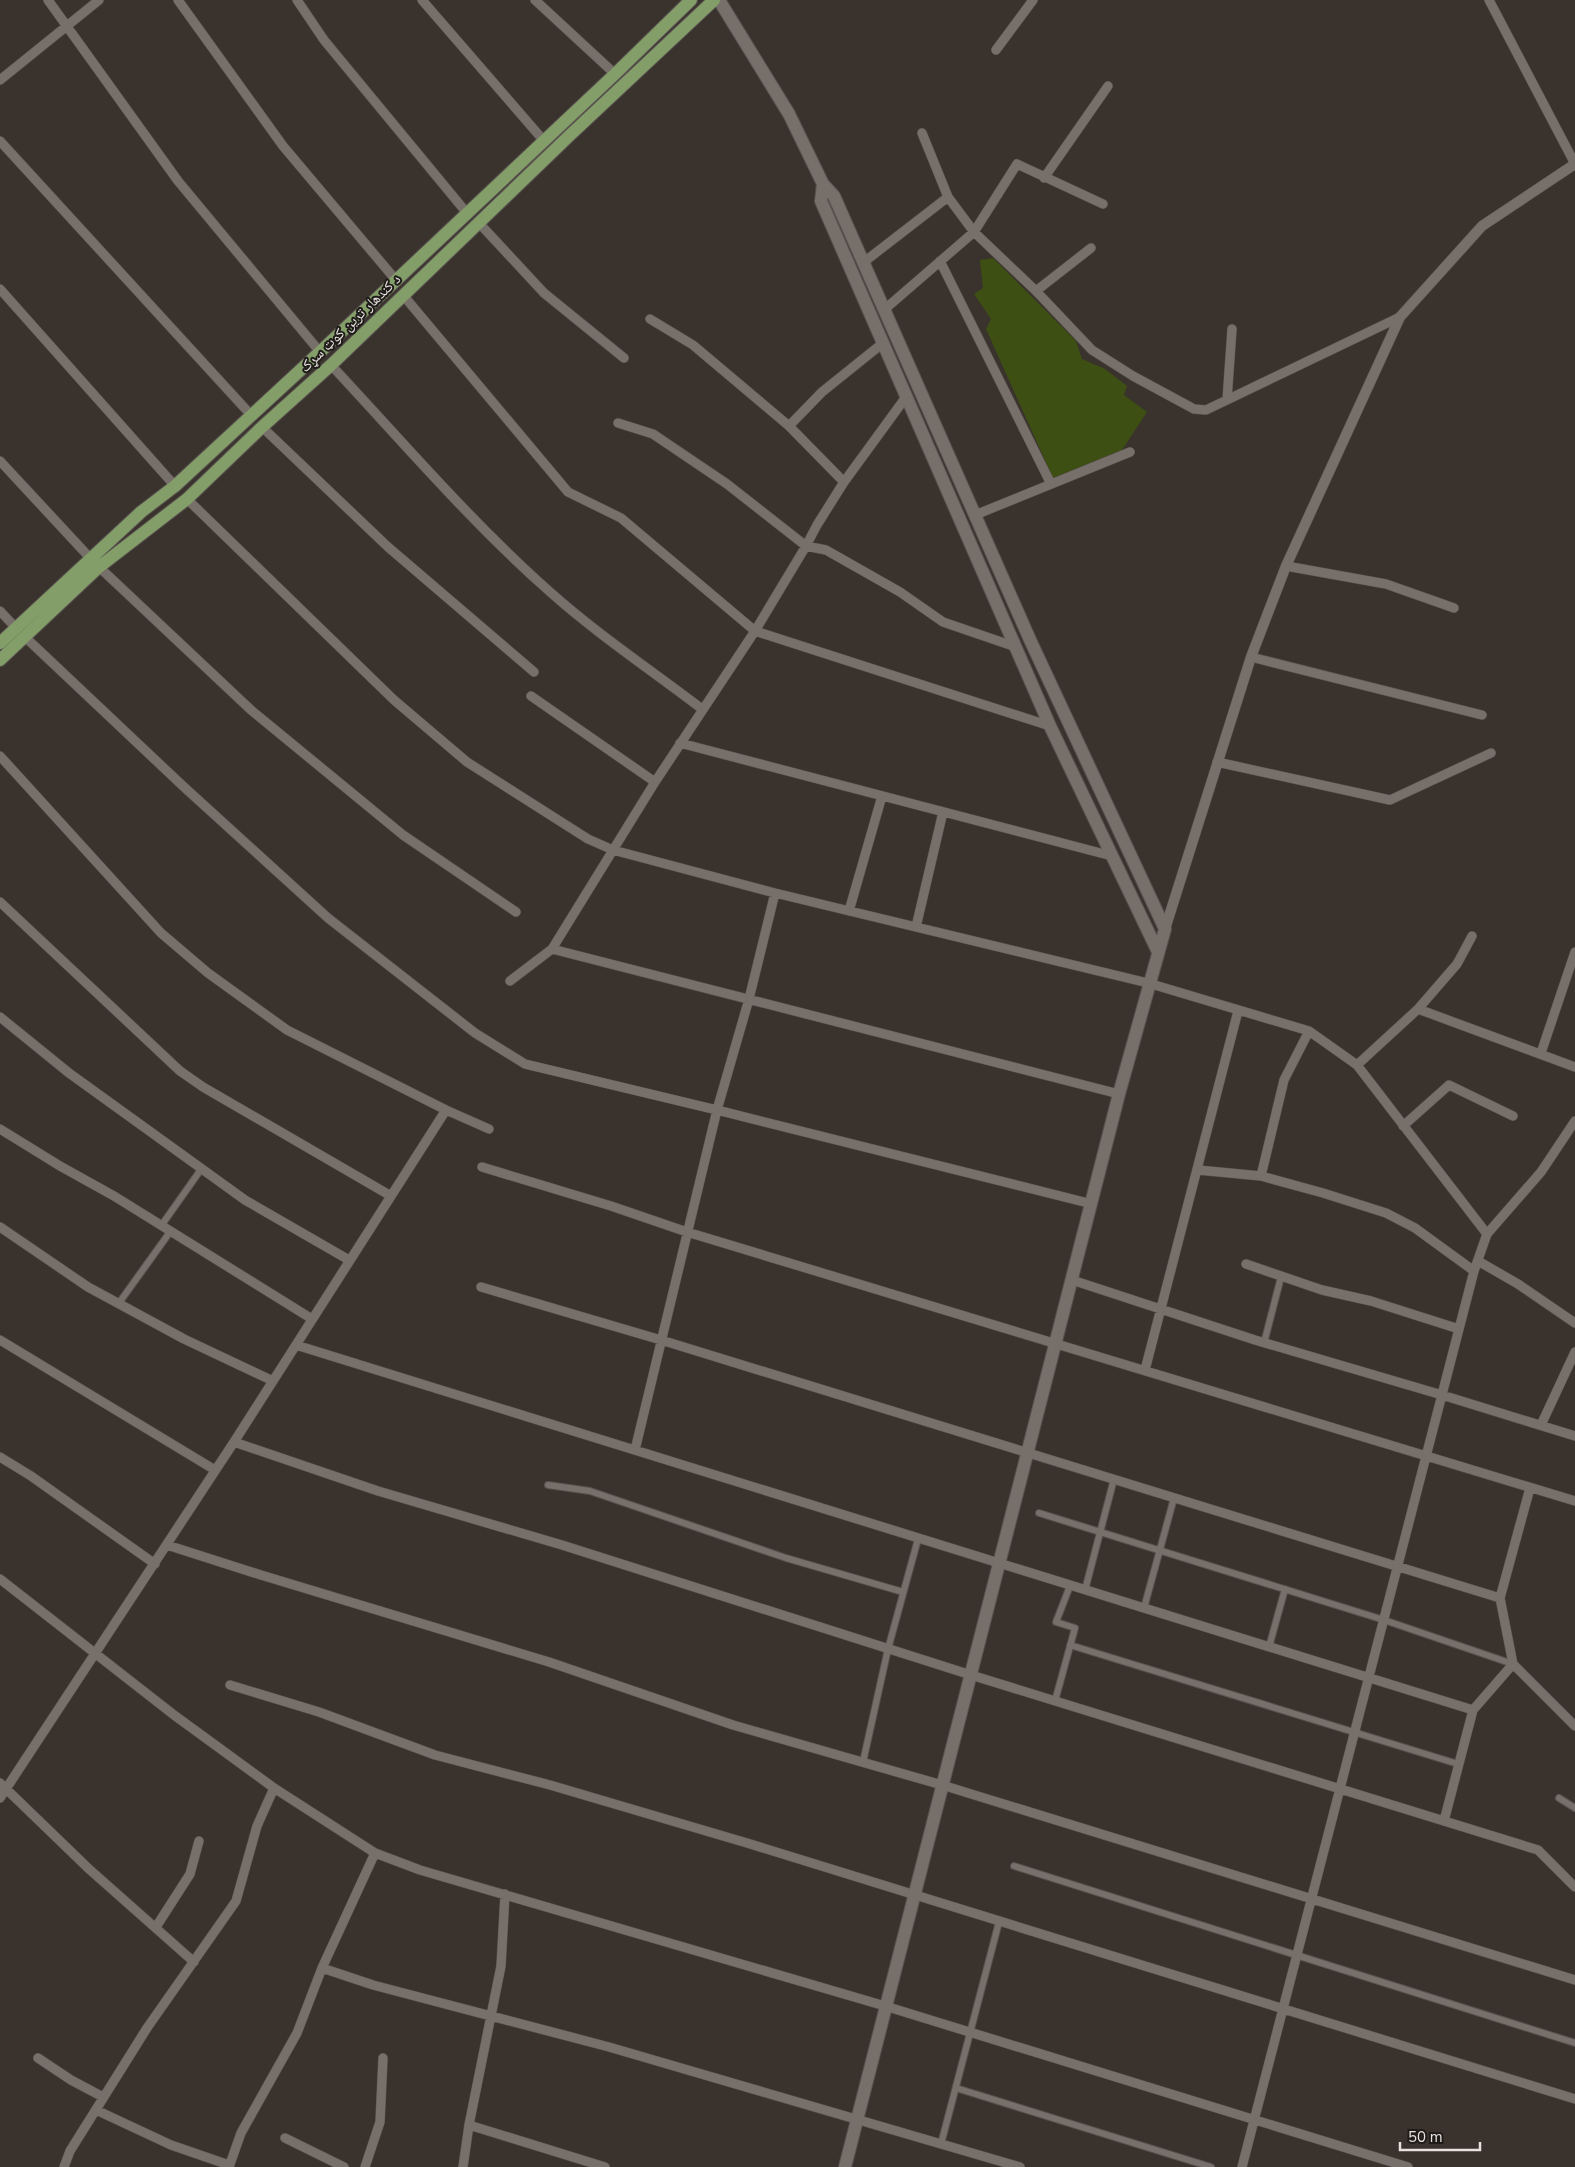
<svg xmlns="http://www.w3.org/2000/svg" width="1575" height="2167" viewBox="0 0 1575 2167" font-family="'Nunito Sans','Noto Naskh Arabic',sans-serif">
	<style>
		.green { fill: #3d4f12 }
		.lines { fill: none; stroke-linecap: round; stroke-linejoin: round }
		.pedestrian-casing { stroke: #58524e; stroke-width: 8 }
		.minor-casing { stroke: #58524e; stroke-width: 10 }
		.tertiary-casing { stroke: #58524e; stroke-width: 11 }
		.secondary-casing { stroke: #58524e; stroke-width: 14 }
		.primary-casing { stroke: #58524e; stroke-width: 14 }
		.pedestrian { stroke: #776f69; stroke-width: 6 }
		.minor { stroke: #776f69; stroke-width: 9 }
		.tertiary { stroke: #776f69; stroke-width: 10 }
		.secondary { stroke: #776f69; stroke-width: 12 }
		.primary { stroke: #849e6a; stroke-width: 12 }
		.labels { text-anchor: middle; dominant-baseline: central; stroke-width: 4; stroke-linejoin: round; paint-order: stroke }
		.street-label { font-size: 15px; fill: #e7e2df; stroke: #1e1b19 }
	</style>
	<rect width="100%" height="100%" fill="#3a332d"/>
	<!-- green -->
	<path class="green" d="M993,258l83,83 6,18 23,10 22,17 -3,9 23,17 -25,38 -69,28 -67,-149 5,-10 -17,-25 9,-6 -3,-28z"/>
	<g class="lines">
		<defs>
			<path id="pedestrian" d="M161,1226l41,-58
				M119,1303l51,-71
				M1264,1343l17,-66
				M548,1485l42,6 196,67 117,34
				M1039,1513l345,107 129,44
				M1085,1590l29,-111
				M1144,1608l30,-110
				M1070,1645l388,119
				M1269,1647l16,-58
				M1055,1701l20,-73 -19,-6 14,-36
				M863,1762l25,-113 30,-110
				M1559,1798l16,10
				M1014,1866l561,177
				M956,2088l255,79
				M941,2144l58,-222"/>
			<path id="minor" d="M48,0l130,181 142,171
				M178,0l105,146 112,133
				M297,0l27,40 142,172
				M422,0l122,141
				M535,0l80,74
				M1489,0l86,164
				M996,50l37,-50
				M0,80l99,-80
				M922,133l26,64 26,35 62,59 56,59 41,26 61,33 12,1 194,-93
				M0,141l251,274
				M1044,178l64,-92
				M479,223l65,70 80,65
				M940,261l111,223
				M864,262l84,-65
				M0,289l175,197
				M1036,291l55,-43
				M403,295l165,197 53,26 134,113 295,95
				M885,309l89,-77 43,-68 86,40
				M650,319l43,26 96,81 55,56
				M331,365c71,76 140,157 218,226 48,43 102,79 153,118
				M1227,400l5,-71
				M618,423l35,11 74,50 79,62 20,4 74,42 43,30 73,25
				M789,426l33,-34 61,-49
				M262,427l126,120 146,125
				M0,461l91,98
				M187,499l207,201 73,62 121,77 25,11 162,43 373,90 161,48 48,34 130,169
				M975,515l155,-63
				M1286,566l100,18 68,24
				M99,567l152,143 152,125 113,77
				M0,611l16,17
				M25,637l159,150 144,131 147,115 50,31 192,46 375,94
				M1251,657l231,58
				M531,696l124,86
				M680,743l432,113
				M0,756l161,177 47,40 79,57 159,80 43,19
				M1217,762l173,38 101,-47
				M0,902l180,169 23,16 188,109
				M849,911l33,-115
				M916,927l27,-115
				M552,949l567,145
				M510,981l42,-32 103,-167 100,-151 51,-85 11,-21 27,-43 62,-85
				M1418,1009l157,58
				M0,1017l69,56 176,127 104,60
				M1541,1053l34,-101
				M1357,1065l61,-56 39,-45 15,-28
				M1403,1126l46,-41 64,31
				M0,1129l60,37 54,30 198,123
				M482,1167l129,39 76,26 888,269
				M1198,1170l63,6 62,17 63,20 29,15 59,43
				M1261,1176l23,-96 25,-49
				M0,1227l88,60 96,52 89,42
				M1478,1261l40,23 57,39
				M1246,1264l76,26 49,11 88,28
				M1072,1280l183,60 187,55 133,41
				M481,1287l180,53 839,258
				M0,1340l215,130
				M296,1345l1177,365
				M1145,1370l93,-359
				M1541,1425l34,-73
				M234,1442l144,49 184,54 409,130 567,175 37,37
				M635,1450l82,-340 32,-111 26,-106
				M0,1457l31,19 124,88
				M167,1545l94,30 288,87 184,63 209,60 633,195
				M0,1579l174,136 100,73 101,65 45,17 465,136 523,161
				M1513,1664l62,62
				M230,1685l89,27 116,43 115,30 197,58 828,256
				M0,1783l89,86 105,93
				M0,1798l234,-356 212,-332
				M1444,1821l29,-111 40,-46 -13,-66 30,-110
				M156,1927l34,-53 9,-33
				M322,1968l51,17 236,62 411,120
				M38,2058l33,22 32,17
				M96,2110l75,35 58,20
				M469,2125l136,42
				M285,2138l59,29
				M64,2167l6,-16 77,-123 89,-127 21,-75 17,-38
				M229,2167l12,-34 56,-100 25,-65 53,-115
				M365,2167l15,-45 3,-64
				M463,2167l6,-42 32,-159 4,-72
				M1242,2167l232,-896 13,-37 54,-62 34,-51"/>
			<path id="tertiary" d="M1165,929l86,-272 35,-91 114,-249 82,-91 93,-62"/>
			<path id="secondary" d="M719,0l70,114 34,70 11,12 197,446 134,287 -46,165 -274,1073
				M823,184l-2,17 229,525 108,226"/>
			<path id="primary" d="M0,643l141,-131 34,-26 145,-134 295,-278 76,-74
				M0,660l99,-93 88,-68 75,-72 69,-62 238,-229 145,-136"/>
		</defs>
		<!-- pedestrian casing -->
		<use href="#pedestrian" class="pedestrian-casing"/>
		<!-- minor casing -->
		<use href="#minor" class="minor-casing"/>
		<!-- tertiary casing -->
		<use href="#tertiary" class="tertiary-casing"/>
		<!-- secondary casing -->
		<use href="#secondary" class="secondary-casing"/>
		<!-- primary casing -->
		<use href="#primary" class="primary-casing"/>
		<!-- pedestrian -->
		<use href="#pedestrian" class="pedestrian"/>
		<!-- minor -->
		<use href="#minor" class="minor"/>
		<!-- tertiary -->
		<use href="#tertiary" class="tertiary"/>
		<!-- secondary -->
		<use href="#secondary" class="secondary"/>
		<!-- primary -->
		<use href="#primary" class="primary"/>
	</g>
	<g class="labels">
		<!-- street labels -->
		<g class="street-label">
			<text transform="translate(350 323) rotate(-44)">د کندهار ترين کوټ سړک</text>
		</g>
	</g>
	<!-- scale -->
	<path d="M1400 2142v8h80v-8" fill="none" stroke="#e7e2df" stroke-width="2.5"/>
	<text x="1408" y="2142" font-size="15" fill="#e7e2df" stroke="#1e1b19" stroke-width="4" paint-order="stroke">50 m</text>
</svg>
